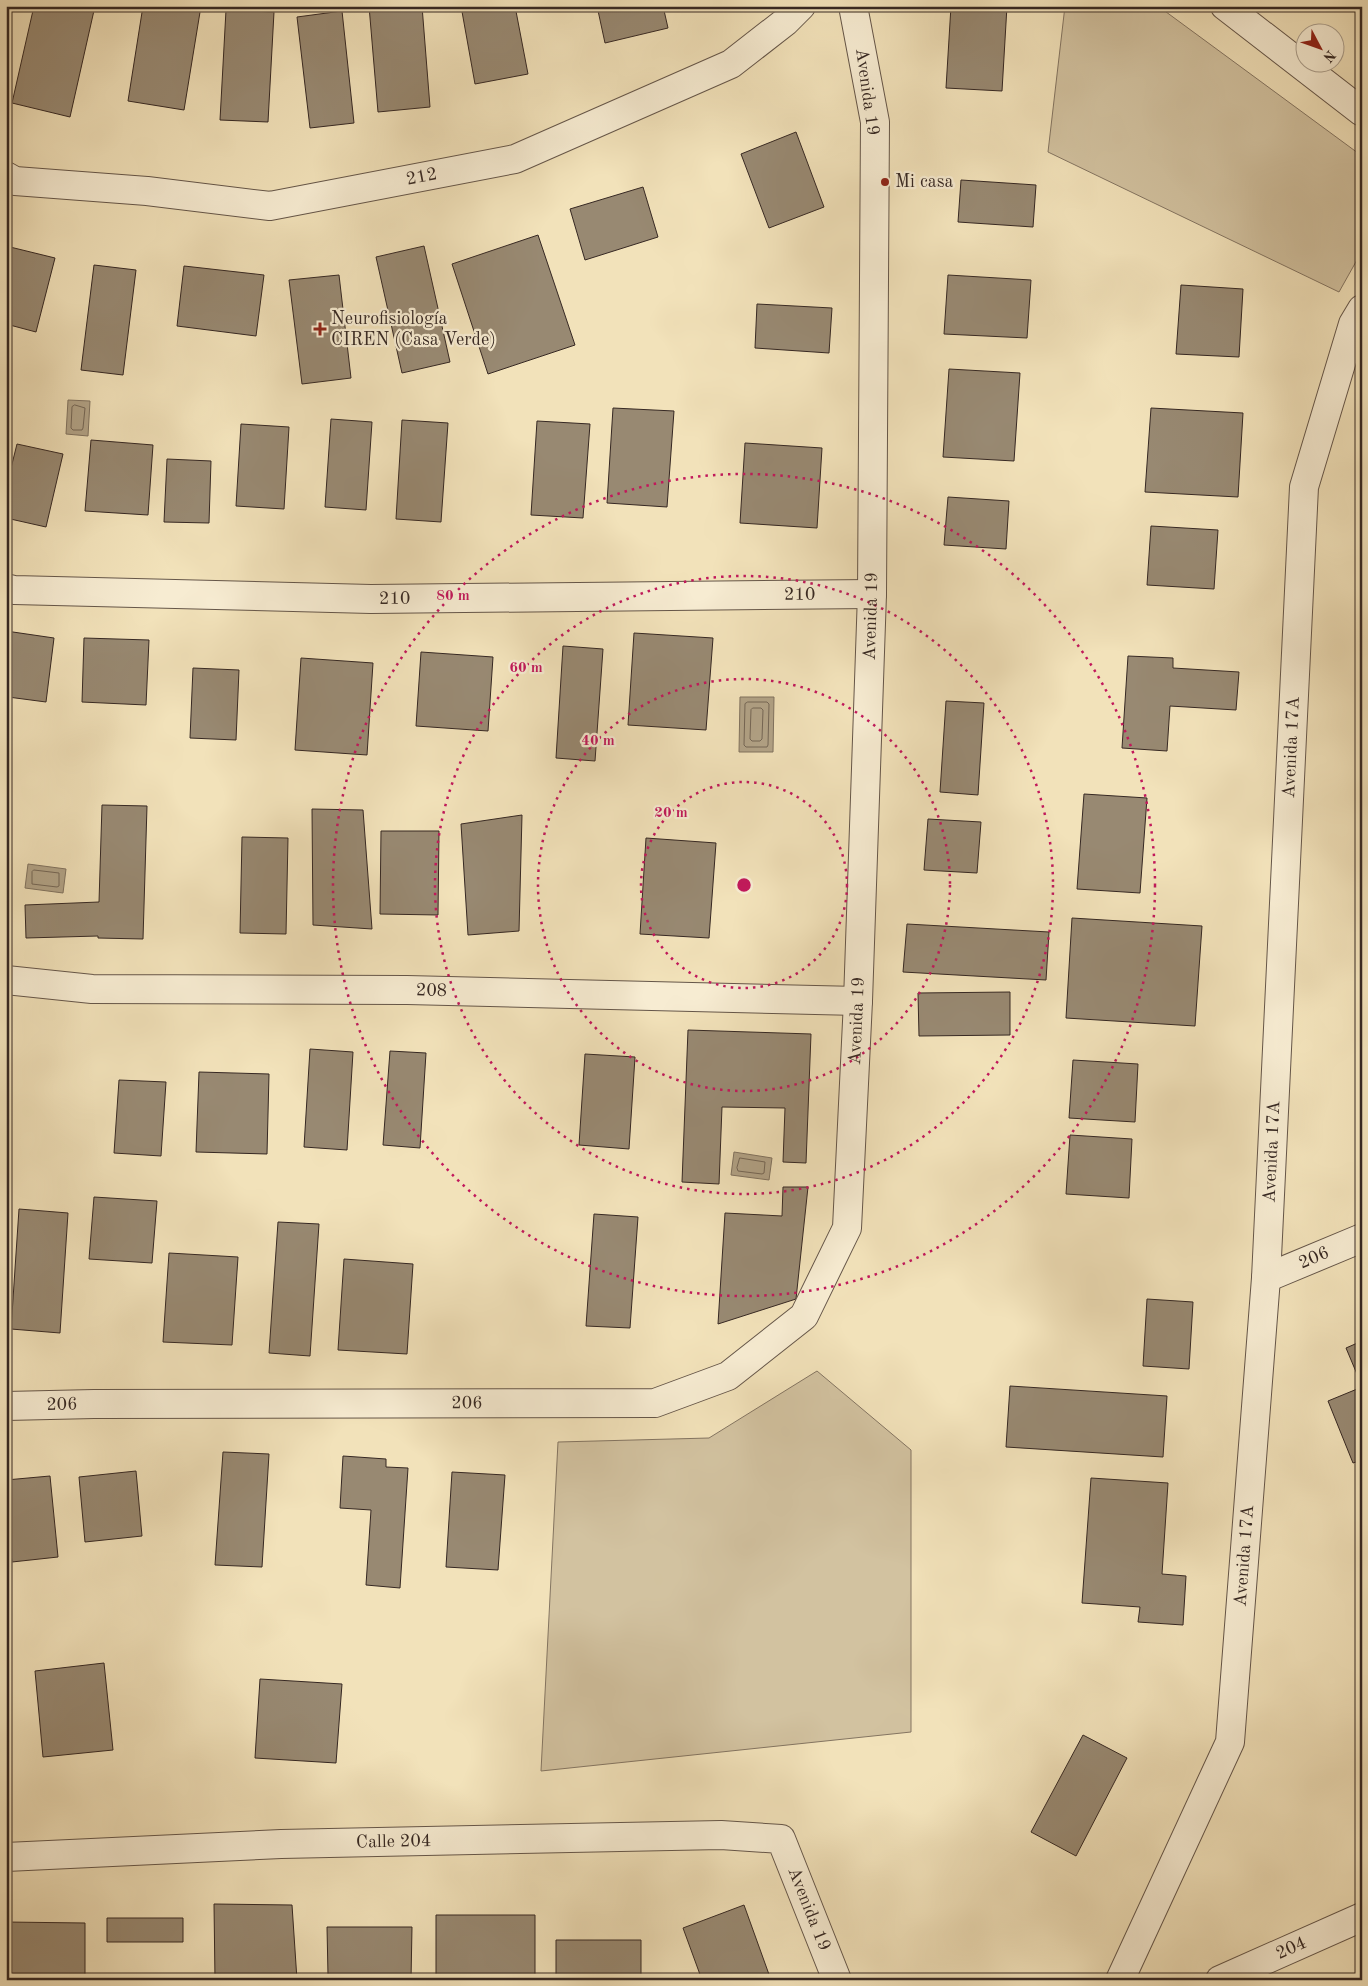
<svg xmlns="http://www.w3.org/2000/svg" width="1368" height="1986" viewBox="0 0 1368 1986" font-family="'Old Standard TT',serif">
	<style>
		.green { fill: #d2c2a0; stroke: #847562 }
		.water { fill: #b2a387; stroke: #80725f }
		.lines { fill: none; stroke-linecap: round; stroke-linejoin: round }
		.shore { stroke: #746655; stroke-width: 1 }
		.building { fill: #988972; stroke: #362823 }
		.minor-casing { stroke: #655649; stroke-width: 30 }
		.minor { stroke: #f7ecd2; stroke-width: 28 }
		.ring { fill: none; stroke: #c2185b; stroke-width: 2.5; stroke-dasharray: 2.5 5 }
		.poi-dot { fill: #8f2418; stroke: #f7ecd2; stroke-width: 2 }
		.labels { text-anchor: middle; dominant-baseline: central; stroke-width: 4.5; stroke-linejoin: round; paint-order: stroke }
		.street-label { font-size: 18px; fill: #362823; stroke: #f7ecd2 }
		.poi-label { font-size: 18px; fill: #362823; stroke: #f7ecd2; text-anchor: start }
		.centre { fill: #c2185b; stroke: #f7ecd2; stroke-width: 2.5 }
		.ring-label { font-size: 15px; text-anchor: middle; font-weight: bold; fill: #c2185b; stroke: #f7ecd2; stroke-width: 4.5; stroke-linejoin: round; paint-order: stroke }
	</style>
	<rect width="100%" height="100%" fill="#f2e2ba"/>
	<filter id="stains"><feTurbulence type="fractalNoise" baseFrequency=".004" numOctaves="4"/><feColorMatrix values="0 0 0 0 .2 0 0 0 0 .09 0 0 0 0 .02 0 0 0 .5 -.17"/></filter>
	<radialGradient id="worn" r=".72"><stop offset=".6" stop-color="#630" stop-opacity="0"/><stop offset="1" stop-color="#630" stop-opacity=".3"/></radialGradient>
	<!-- green -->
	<path class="green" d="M1065,6h93l204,150v95l-23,41 -291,-140z
		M817,1371l94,79v282l-370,39 17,-329 151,-4z"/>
	<!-- water -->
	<path class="water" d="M68,400l22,1 -2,35 -22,-2z
		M740,697h34l-1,55h-34z
		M28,864l38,5 -3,24 -38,-5z
		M734,1152l38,6 -3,22 -38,-5z"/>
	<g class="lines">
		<!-- shore -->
		<path class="shore" d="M75,405l10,3 -2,20 -1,2h-9l-2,-2 1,-21z
			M748,702h19l2,2 -1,41 -1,2h-21l-2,-2 1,-41z
			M753,708h8l2,2 -1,29 -2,2h-8l-2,-2 1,-29z
			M34,870l25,3v13l-2,1 -25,-3v-12z
			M740,1158l25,4 -1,11 -2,1 -24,-3 -1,-3z"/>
	</g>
	<!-- building -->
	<path class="building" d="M34,6h61l-25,111 -58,-14z
		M143,6h58l-17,104 -56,-9z
		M369,6h53l8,101 -52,5z
		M461,6h54l13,68 -53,10z
		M597,6h66l5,22 -63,15z
		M951,6h56l-5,85 -56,-3z
		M226,10l48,2 -6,110 -48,-2z
		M342,11l12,112 -44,5 -13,-111z
		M796,132l28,75 -55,21 -28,-74z
		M961,180l75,5 -3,42 -75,-5z
		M643,187l15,50 -73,23 -15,-51z
		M538,235l37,110 -87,29 -36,-110z
		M6,246l49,12 -19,74 -30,-8z
		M424,246l26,116 -48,11 -26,-116z
		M94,265l42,5 -13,105 -42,-5z
		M184,266l80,9 -8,61 -79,-10z
		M339,275l12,103 -49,6 -13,-104z
		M948,275l83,5 -4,58 -83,-4z
		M1181,285l62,4 -4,68 -63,-3z
		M757,304l75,4 -3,45 -74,-5z
		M949,369l71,4 -6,88 -71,-4z
		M613,408l61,3 -7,96 -60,-4z
		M1151,408l92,5 -5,84 -93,-5z
		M331,419l41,3 -6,88 -41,-3z
		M402,420l46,3 -7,99 -45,-3z
		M537,421l53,3 -7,94 -52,-3z
		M241,424l48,3 -5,82 -48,-3z
		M91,440l62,5 -5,70 -63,-4z
		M745,443l77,5 -5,80 -77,-5z
		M17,444l46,10 -17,73 -40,-9v-30z
		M167,459l44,2 -2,62 -45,-1z
		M948,497l61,4 -3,48 -62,-4z
		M1151,526l67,4 -4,59 -67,-4z
		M6,631l48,7 -8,64 -38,-5 -2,7z
		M634,633l79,5 -7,92 -78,-5z
		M84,638l65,2 -3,65 -64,-3z
		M563,646l40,3 -8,112 -39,-3z
		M421,652l72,5 -5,74 -72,-5z
		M1128,656l45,2v10l66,4 -3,38 -66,-4 -3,45 -45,-3z
		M301,658l72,5 -6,92 -72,-5z
		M193,668l46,2 -3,70 -46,-2z
		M946,701l38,2 -6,92 -38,-3z
		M1084,794l63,4 -7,95 -63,-4z
		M102,805l45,1 -4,133 -45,-1v-2l-72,2 -1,-33 74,-3z
		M312,809l51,1 9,119 -59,-4z
		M522,815l-3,116 -51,4 -7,-111z
		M928,819l53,3 -4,51 -53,-3z
		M381,831h58l-1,84 -58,-1z
		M242,837l46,1 -2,96 -46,-1z
		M646,838l70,5 -7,95 -69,-4z
		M1072,918l130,8 -7,100 -129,-8z
		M907,924l142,8 -3,48 -143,-8z
		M1010,992v43l-91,1 -1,-43z
		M688,1030l123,4 -5,129 -23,-1 2,-54 -63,-1 -3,77 -37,-2z
		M310,1049l43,3 -6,98 -43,-3z
		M390,1051l36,2 -6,95 -37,-3z
		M585,1054l50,3 -6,92 -50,-4z
		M1073,1060l65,4 -3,58 -66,-4z
		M199,1072l70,2 -2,80 -71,-2z
		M119,1080l47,2 -5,74 -47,-3z
		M1070,1135l62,4 -3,59 -63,-4z
		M783,1187h25l-12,112 -78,25 7,-111 57,3z
		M94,1197l63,4 -5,62 -63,-4z
		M19,1209l49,4 -8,120 -49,-4z
		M594,1214l44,3 -8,111 -44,-2z
		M278,1222l41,2 -9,132 -41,-3z
		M169,1253l69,4 -6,88 -69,-3z
		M344,1259l69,5 -6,90 -69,-4z
		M1147,1299l46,3 -4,67 -46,-3z
		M1362,1341v45l-16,-38z
		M1010,1386l157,10 -4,61 -157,-10z
		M1362,1387v73l-9,3 -25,-62z
		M223,1452l46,2 -7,113 -47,-2z
		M343,1456l43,3v8l22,1 -8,120 -34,-3 5,-75 -31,-2z
		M136,1471l6,65 -57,6 -6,-65z
		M452,1472l53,3 -7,95 -52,-3z
		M50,1476l8,81 -46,5 -6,-55v-27z
		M1091,1478l77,5 -6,91 24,2 -3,49 -45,-3 2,-15 -58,-4z
		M104,1663l9,87 -70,7 -8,-86z
		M260,1679l82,5 -6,79 -81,-5z
		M1083,1735l44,23 -51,98 -45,-24z
		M214,1904l78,1 5,75h-82z
		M744,1905l27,75h-69l-19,-52z
		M436,1915h99v65h-99z
		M107,1918h76v24h-76z
		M6,1922l79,1v57h-79z
		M327,1927h85l-1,53h-41v-5h-42z
		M556,1940h85v40h-85z"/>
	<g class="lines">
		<defs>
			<g id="minor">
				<path d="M1225,6l137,106"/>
				<path id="s1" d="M6,176l9,5 132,10 123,15 245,-47 216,-95 54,-42 16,-16"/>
				<path id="s2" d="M6,588l8,2 357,9 501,-5"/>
				<path id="s3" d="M6,980l86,9 315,1 451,11"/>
				<path id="s4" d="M1266,1278l96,-40"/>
				<path id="s5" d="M6,1406l88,-2 561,-1 73,-27 76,-60 43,-88 11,-227 14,-407 3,-472 -22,-116"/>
				<path id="s6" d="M6,1857l275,-13 440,-9 60,4 56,141"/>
				<path id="s7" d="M1120,1980l110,-238 36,-464 38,-791 49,-163 9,-15"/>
				<path id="s8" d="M1220,1980l142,-63"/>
			</g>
		</defs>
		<!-- minor casing -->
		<use href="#minor" class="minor-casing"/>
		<!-- minor -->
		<use href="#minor" class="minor"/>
	</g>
	<!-- distance rings -->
	<g class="ring">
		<circle cx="744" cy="885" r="103"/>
		<circle cx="744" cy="885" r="206"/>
		<circle cx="744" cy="885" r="309"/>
		<circle cx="744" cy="885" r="411"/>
	</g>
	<!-- markers -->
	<g class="poi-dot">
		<circle cx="885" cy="182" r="5"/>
		<path d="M317.5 321.5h5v5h5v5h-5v5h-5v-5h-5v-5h5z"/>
	</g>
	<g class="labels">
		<!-- street labels -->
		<g class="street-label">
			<text transform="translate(867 92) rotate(82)">Avenida 19</text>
			<text stroke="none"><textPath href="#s1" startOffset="421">212</textPath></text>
			<text stroke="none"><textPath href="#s2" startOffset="794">210</textPath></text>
			<text stroke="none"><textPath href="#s2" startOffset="389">210</textPath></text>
			<text stroke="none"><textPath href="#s5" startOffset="1534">Avenida 19</textPath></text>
			<text stroke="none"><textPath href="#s7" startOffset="1259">Avenida 17A</textPath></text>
			<text stroke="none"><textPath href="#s3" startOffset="426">208</textPath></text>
			<text stroke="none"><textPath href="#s5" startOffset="1129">Avenida 19</textPath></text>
			<text stroke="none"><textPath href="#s7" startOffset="854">Avenida 17A</textPath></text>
			<text stroke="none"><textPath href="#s4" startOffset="52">206</textPath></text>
			<text stroke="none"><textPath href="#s5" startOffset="461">206</textPath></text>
			<text stroke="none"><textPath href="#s5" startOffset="56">206</textPath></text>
			<text stroke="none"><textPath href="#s7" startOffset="449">Avenida 17A</textPath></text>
			<text stroke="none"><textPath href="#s6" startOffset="388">Calle 204</textPath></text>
			<text stroke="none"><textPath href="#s6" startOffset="851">Avenida 19</textPath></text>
			<text stroke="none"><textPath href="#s8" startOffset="78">204</textPath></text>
		</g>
		<!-- poi labels -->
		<g class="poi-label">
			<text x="895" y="182">Mi casa</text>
			<text x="331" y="319">Neurofisiología<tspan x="331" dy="21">CIREN (Casa Verde)</tspan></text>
		</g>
	</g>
	<circle cx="744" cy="885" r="8" class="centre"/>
	<g class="ring-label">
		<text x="453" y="600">80 m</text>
		<text x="526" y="672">60 m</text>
		<text x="598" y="745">40 m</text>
		<text x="671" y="817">20 m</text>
	</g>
	<!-- margin -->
	<rect width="1368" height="1986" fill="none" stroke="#f2e2ba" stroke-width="25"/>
	<rect x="8" y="8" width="1353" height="1971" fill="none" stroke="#362823" stroke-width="2.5"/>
	<rect x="12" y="12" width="1343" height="1961" fill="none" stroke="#362823"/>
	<!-- north arrow -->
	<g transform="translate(1320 48) rotate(131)"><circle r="24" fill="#f7ecd2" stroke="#aa9e8c"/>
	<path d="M0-4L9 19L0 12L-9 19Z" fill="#8f2418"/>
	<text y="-8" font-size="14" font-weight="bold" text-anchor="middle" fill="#362823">N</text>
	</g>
	<rect width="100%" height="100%" filter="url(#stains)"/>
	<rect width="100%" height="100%" fill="url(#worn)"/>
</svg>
